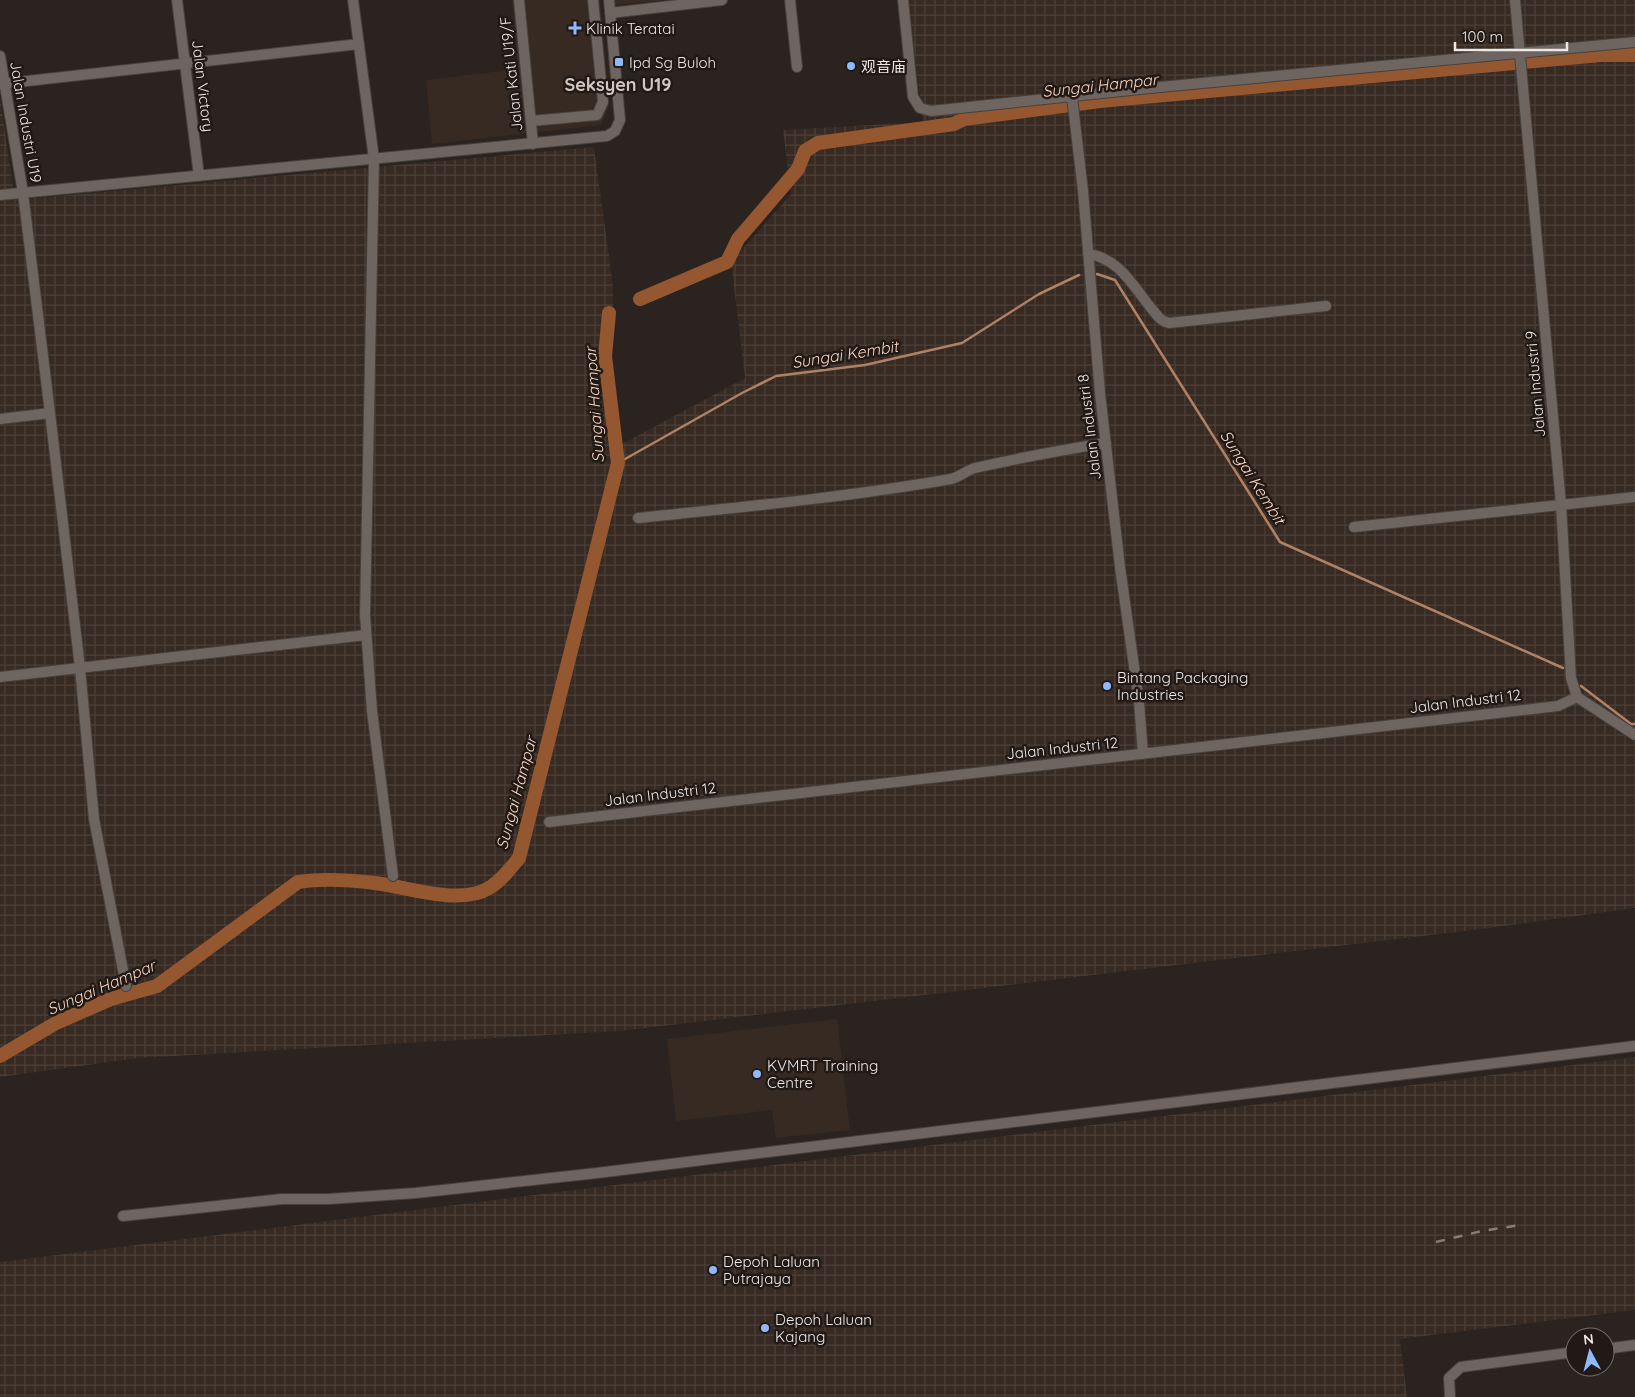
<svg xmlns="http://www.w3.org/2000/svg" width="1635" height="1397" viewBox="0 0 1635 1397" font-family="Quicksand,'Noto Sans SC',sans-serif">
	<style>
		.built { fill: #372a23 }
		.industrial { fill: url(#industrial-grid) }
		.lines { fill: none; stroke-linecap: round; stroke-linejoin: round }
		.stream { stroke: #af8266; stroke-width: 2.5 }
		.river { stroke: #945730; stroke-width: 14 }
		.minor-casing { stroke: #47413d; stroke-width: 12 }
		.minor { stroke: #6e6560; stroke-width: 10 }
		.rail { stroke: #847e7a; stroke-width: 2.5; stroke-dasharray: 9 9; stroke-linecap: butt }
		.poi-dot { fill: #90b8fd; stroke: #211915; stroke-width: 2 }
		.labels { text-anchor: middle; dominant-baseline: central; stroke-width: 5; stroke-linejoin: round; paint-order: stroke }
		.poi-label { font-size: 15px; fill: #ede8e5; stroke: #211915; text-anchor: start }
		.street-label { font-size: 15px; fill: #ede8e5; stroke: #211915 }
		.water-label { font-size: 16px; font-style: italic; fill: #fad4bf; stroke: #211915 }
		.quarter-label { font-size: 18px; font-weight: bold; fill: #d2c7c2; stroke: #211915 }
	</style>
	<defs>
		<pattern id="industrial-grid" width="8" height="8" patternUnits="userSpaceOnUse" patternTransform="scale(1.25)"><rect width="8" height="8" fill="#372a23"/><path d="M0 4h8M4 0v8" fill="none" stroke="#4a3f38"/></pattern>
	</defs>
	<rect width="100%" height="100%" fill="#2a231f"/>
	<!-- built -->
	<path class="built" d="M512,0h88l9,106 -8,19 -169,19 -6,-64 92,-11z
		M614,0h52l-51,5z
		M837,1019l13,111 -74,8 -4,-28 -96,11 -9,-82z"/>
	<!-- industrial -->
	<path class="industrial" d="M908,0h727v908l-153,21 -862,102 -481,27 -139,19v-980l15,103 579,-53 19,139 -1,74 10,84 123,-66 -14,-116 60,-68 -8,-64 140,-8z
		M1635,1057v253l-235,29 7,58h-1407v-135z"/>
	<g class="lines">
		<!-- stream -->
		<path class="stream" d="M1097,274l18,6 165,262 283,126
			M618,463l124,-70 34,-17 89,-11 97,-22 77,-49 40,-19
			M1581,686l50,38h4"/>
		<!-- river -->
		<path class="river" d="M640,299l87,-37 11,-23 60,-70 7,-18 13,-8 136,-19 10,-5 136,-18 501,-46h34
			M0,1056l56,-33 55,-24 46,-13 141,-104c25,-4 52,-2 77,1 33,4 84,23 114,5 12,-7 21,-19 30,-30l99,-395 -13,-107 4,-43"/>
		<defs>
			<path id="minor" d="M177,0l22,176
				M353,0l21,159 -9,456 7,96 21,165
				M519,0l14,144
				M790,0l7,67
				M903,0l10,97 7,11 11,3 229,-24 475,-45
				M1515,0l46,504 10,174 6,19
				M610,13l112,-13
				M0,56l23,137 27,220 30,255 14,151 32,167
				M0,84l359,-40
				M1072,97l11,94 17,202 20,174 19,135 4,52
				M531,121l66,-6 6,-13 -10,-102
				M0,195l607,-59 8,-5 5,-11 -11,-120
				M1088,254c31,4 45,32 63,54 6,7 9,13 18,15l157,-17
				M0,419l50,-6
				M638,518c105,-11 210,-21 313,-39 9,-2 16,-9 24,-11 44,-10 87,-18 131,-25
				M1354,527l281,-30
				M0,677l366,-42
				M1577,697l58,38
				M549,822l1009,-116 19,-9
				M123,1216l159,-17h47l87,-6 181,-20 1038,-127
				M1605,1349l30,-4
				M1450,1397l-1,-19 12,-11 114,-15"/>
		</defs>
		<!-- minor casing -->
		<use href="#minor" class="minor-casing"/>
		<!-- minor -->
		<use href="#minor" class="minor"/>
		<!-- rail -->
		<path class="rail" d="M1436,1242l46,-11 38,-6"/>
	</g>
	<!-- markers -->
	<g class="poi-dot">
		<path d="M572.5 20.5h5v5h5v5h-5v5h-5v-5h-5v-5h5z"/>
		<rect x="614" y="57" width="10" height="10" rx="2.5"/>
		<circle cx="851" cy="66" r="5"/>
		<circle cx="1107" cy="686" r="5"/>
		<circle cx="757" cy="1074" r="5"/>
		<circle cx="713" cy="1270" r="5"/>
		<circle cx="765" cy="1328" r="5"/>
	</g>
	<g class="labels">
		<!-- poi labels -->
		<g class="poi-label">
			<text x="586" y="28">Klinik Teratai</text>
			<text x="629" y="62">Ipd Sg Buloh</text>
			<text x="861" y="66">观音庙</text>
			<text x="1117" y="677">Bintang Packaging<tspan x="1117" dy="17">Industries</tspan></text>
			<text x="767" y="1065">KVMRT Training<tspan x="767" dy="17">Centre</tspan></text>
			<text x="723" y="1261">Depoh Laluan<tspan x="723" dy="17">Putrajaya</tspan></text>
			<text x="775" y="1319">Depoh Laluan<tspan x="775" dy="17">Kajang</tspan></text>
		</g>
		<!-- street labels -->
		<g class="street-label">
			<text transform="translate(511 74) rotate(-96)">Jalan Kati U19/F</text>
			<text transform="translate(203 86) rotate(83)">Jalan Victory</text>
			<text transform="translate(26 122) rotate(80)">Jalan Industri U19</text>
			<text transform="translate(1535 384) rotate(-95)">Jalan Industri 9</text>
			<text transform="translate(1089 427) rotate(-97)">Jalan Industri 8</text>
			<text transform="translate(1465 701) rotate(-7)">Jalan Industri 12</text>
			<text transform="translate(1062 748) rotate(-6)">Jalan Industri 12</text>
			<text transform="translate(660 794) rotate(-7)">Jalan Industri 12</text>
		</g>
		<!-- water labels -->
		<g class="water-label">
			<text transform="translate(1100 85) rotate(-6)">Sungai Hampar</text>
			<text transform="translate(845 354) rotate(-9)">Sungai Kembit</text>
			<text transform="translate(594 405) rotate(-94)">Sungai Hampar</text>
			<text transform="translate(1253 477) rotate(58)">Sungai Kembit</text>
			<text transform="translate(516 793) rotate(-75)">Sungai Hampar</text>
			<text transform="translate(101 987) rotate(-23)">Sungai Hampar</text>
		</g>
		<!-- quarter labels -->
		<g class="quarter-label">
			<text x="618" y="84">Seksyen U19</text>
		</g>
	</g>
	<!-- north arrow -->
	<g transform="translate(1590 1352) rotate(353)"><circle r="24" fill="#211915" stroke="#736c68"/>
	<path d="M0-4L9 19L0 12L-9 19Z" fill="#90b8fd"/>
	<text y="-8" font-size="14" font-weight="bold" text-anchor="middle" fill="#ede8e5">N</text>
	</g>
	<!-- scale -->
	<path d="M1455 42v8h112v-8" fill="none" stroke="#ede8e5" stroke-width="2.5"/>
	<text x="1462" y="42" font-size="15" fill="#ede8e5" stroke="#211915" stroke-width="4" paint-order="stroke">100 m</text>
</svg>
